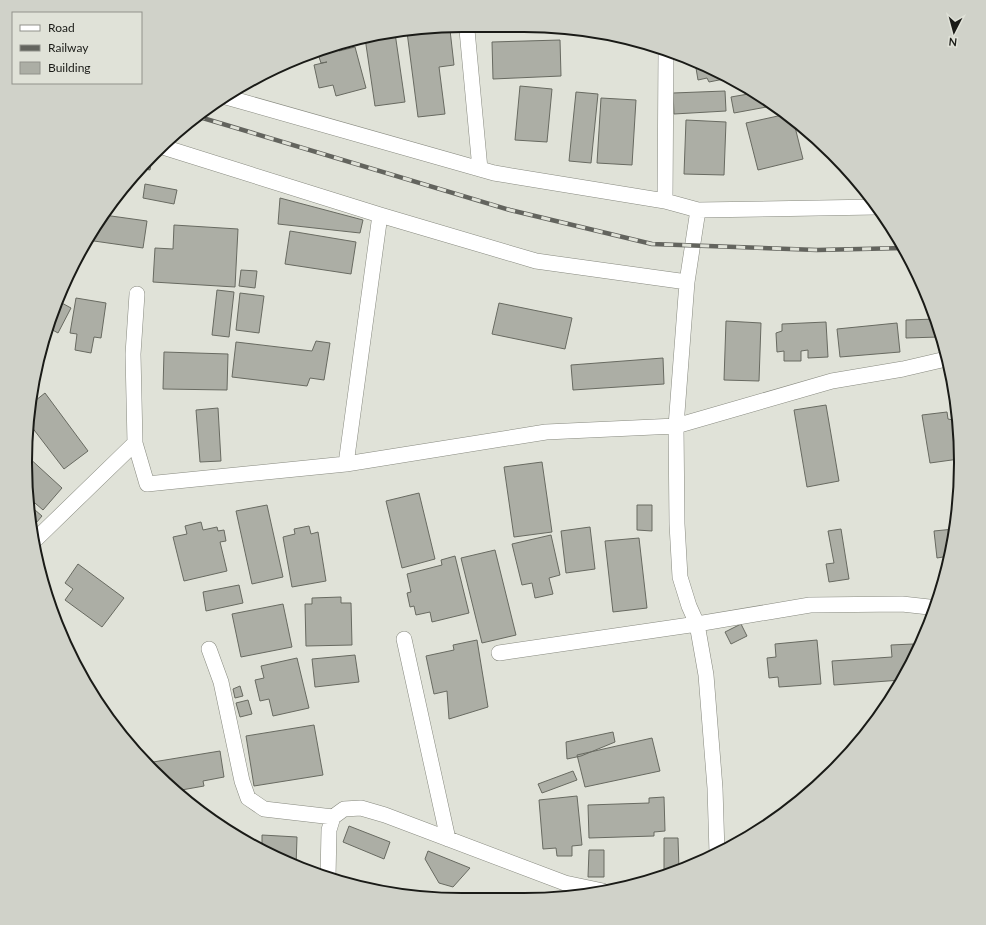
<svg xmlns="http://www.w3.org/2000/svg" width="986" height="925" viewBox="0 0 986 925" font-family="Lato,sans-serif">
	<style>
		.building { fill: #acaea5; stroke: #686a61 }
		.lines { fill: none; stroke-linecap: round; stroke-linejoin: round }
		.minor-casing { stroke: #87897f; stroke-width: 16 }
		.minor { stroke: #fff; stroke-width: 15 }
		.rail-casing { stroke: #63645e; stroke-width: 4.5 }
		.rail { stroke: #e0e2d8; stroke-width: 3; stroke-dasharray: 9; stroke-linecap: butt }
		.rim { fill: none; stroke: #1a1b17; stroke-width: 2 }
	</style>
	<rect width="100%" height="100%" fill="#e0e2d8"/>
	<!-- building -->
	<path class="building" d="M450,30l4,35 -15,2 6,47 -27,3 -11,-85z
		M395,33l10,69 -30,4 -10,-68z
		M560,40l1,36 -68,3 -1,-37z
		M337,47l2,4 16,-4 11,41 -30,8 -3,-11 -14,3 -5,-23 13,-3 -6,1 -3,-9z
		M695,62l22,8 12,8 -20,4 -2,-4 -9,2z
		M520,86l32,3 -5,53 -32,-2z
		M725,91l1,20 -52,3 -1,-21z
		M576,92l22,2 -7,69 -22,-2z
		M754,93l18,11v2l-38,7 -3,-16z
		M601,98l35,2 -4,65 -35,-2z
		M787,114l6,5 10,40 -45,11 -12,-47z
		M686,120l40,2 -2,53 -40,-1z
		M152,157l-2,13 -10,-2z
		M145,184l32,6 -3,14 -31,-6z
		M280,198l83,22 -3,13 -82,-9z
		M104,215l43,6 -4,27 -56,-8z
		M174,225l64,4 -3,58 -82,-5 2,-34 18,1z
		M290,231l66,11 -5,32 -66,-10z
		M241,270l16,1 -2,17 -16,-2z
		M217,290l17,2 -5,45 -17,-2z
		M240,293l24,3 -5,37 -23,-3z
		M76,298l30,5 -5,35 -7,-1 -3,16 -16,-3 2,-16 -7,-1z
		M60,302l11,6 -13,25 -9,-5z
		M499,303l73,15 -7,31 -73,-15z
		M936,319l3,8v10l-33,1v-18z
		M726,321l35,2 -2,58 -35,-1z
		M826,322l2,35 -20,1v-8l-7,1v10h-17v-10l-7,1 -1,-19 6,-2v-7z
		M897,323l3,29 -60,5 -3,-28z
		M316,341l14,2 -6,37 -14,-2 -3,8 -75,-9 4,-35 76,9z
		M164,352l64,2 -1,36 -64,-1z
		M663,358l1,26 -91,6 -2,-25z
		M45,393l43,58 -24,18 -36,-47 3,-18z
		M826,405l13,76 -32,6 -13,-77z
		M218,408l3,53 -21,1 -4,-52z
		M947,412l1,7 10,2 1,38 -29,4 -8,-48z
		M27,456l35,32 -19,22 -15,-13z
		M542,462l10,70 -38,5 -10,-70z
		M419,493l16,66 -33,9 -16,-67z
		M28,504l14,12 -11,13 -2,-9z
		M267,505l16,72 -31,7 -16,-73z
		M637,505h15v26l-15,-1z
		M201,522l2,8 14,-3 1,4 6,-1 2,11 -6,1 7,29 -43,10 -11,-44 14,-3 -2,-8z
		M309,526l2,8 7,-2 8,49 -34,6 -9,-50 12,-3 -1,-5z
		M590,527l5,42 -29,4 -5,-42z
		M841,529l8,50 -20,3 -3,-18 8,-1 -6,-32z
		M954,529l-5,27 -12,2 -3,-27z
		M551,535l9,40 -11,3 4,16 -18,4 -3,-15 -10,2 -10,-41z
		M639,538l8,70 -34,4 -8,-71z
		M495,550l21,85 -34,8 -21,-85z
		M455,556l14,57 -37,9 -2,-10 -14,3 -2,-9 -4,1 -3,-14 4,-1 -4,-18 35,-9 -1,-5z
		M78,564l46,34 -22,29 -37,-27 8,-11 -8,-6z
		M239,585l4,18 -37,8 -3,-19z
		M341,597v6h10l1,42 -46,1 -1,-42h7v-6z
		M283,604l9,43 -51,10 -9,-43z
		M741,624l6,12 -16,8 -6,-12z
		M477,640l11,67 -39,12 -2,-28 -13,3 -8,-38 28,-6 -1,-5z
		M817,640l4,44 -42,3 -1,-10 -9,1 -2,-20 9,-1 -1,-13z
		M913,644l1,15 -13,21 -67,5 -2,-24 60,-4 -1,-12z
		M355,655l4,27 -44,5 -3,-28z
		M297,658l12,50 -36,8 -4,-17 -9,2 -5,-21 9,-2 -3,-12z
		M240,686l3,10 -8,2 -2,-9z
		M248,700l4,14 -12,3 -4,-14z
		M314,725l9,50 -69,11 -8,-50z
		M613,732l2,10 -34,14 -14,3 -1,-17z
		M652,738l8,33 -75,16 -8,-32z
		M220,751l4,26 -21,4 1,5 -28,5 -23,-19 -6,-9z
		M573,771l4,9 -35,13 -4,-9z
		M577,796l5,49 -10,1v10h-15l-1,-8 -13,1 -4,-49z
		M664,797l1,34 -11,1v4l-65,2 -1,-33 61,-2v-5z
		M349,826l41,16 -6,17 -41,-17z
		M262,835l35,2 -1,30 -34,-18z
		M664,838h14l1,32 -15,7z
		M589,850h15v27h-16z
		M428,851l42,17 -17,19 -14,-4 -14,-24z
		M563,896v1l-66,2v-2z"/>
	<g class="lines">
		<defs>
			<path id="minor" d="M467,30l13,139
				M226,97l268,76 171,28 33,9 178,-3
				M163,147l217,68 156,46 151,21
				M665,201l1,-150
				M698,210l-11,72 -11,144 1,98 3,53 9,29 8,18 9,51 9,113 2,65
				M137,294l-4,60 2,89 12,41 199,-20 200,-32 130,-6 156,-45 71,-12 43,-10
				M346,464l34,-249
				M34,541l101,-98
				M404,639l44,200
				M209,649l12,33 21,99 6,17 16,11 69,8
				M499,653l198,-29 113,-19 92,-1 27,3 4,4
				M328,877l1,-47 4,-13 11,-8 17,-1 24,7 180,68 38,8"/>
		</defs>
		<!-- minor casing -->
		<use href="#minor" class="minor-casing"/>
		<!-- minor -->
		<use href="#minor" class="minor"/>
		<defs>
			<path id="rail" d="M196,116l314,94 142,34 165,6 87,-2"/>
		</defs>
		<!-- rail casing -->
		<use href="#rail" class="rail-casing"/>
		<!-- rail -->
		<use href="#rail" class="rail"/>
	</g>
	<!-- crop -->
	<path d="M0 0H986V925H0ZM462 32H524A430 430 0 0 1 954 462V463A430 430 0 0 1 524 893H462A430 430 0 0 1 32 463V462A430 430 0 0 1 462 32Z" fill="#d0d2c9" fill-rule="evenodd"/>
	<path class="rim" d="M462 32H524A430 430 0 0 1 954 462V463A430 430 0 0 1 524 893H462A430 430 0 0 1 32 463V462A430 430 0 0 1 462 32Z"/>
	<!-- legend -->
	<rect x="12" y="12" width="130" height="72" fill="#e0e2d8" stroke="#91928b"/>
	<rect x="20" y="25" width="20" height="6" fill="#ffffff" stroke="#91928b"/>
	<text x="48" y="32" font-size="12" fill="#1a1b17">Road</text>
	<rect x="20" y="45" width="20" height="6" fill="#63645e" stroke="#91928b"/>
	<text x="48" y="52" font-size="12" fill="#1a1b17">Railway</text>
	<rect x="20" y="62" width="20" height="12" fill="#acaea5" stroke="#91928b"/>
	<text x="48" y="72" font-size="12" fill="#1a1b17">Building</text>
	<!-- north arrow -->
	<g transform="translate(954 32) rotate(186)" stroke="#e0e2d8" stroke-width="3" paint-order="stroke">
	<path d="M0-3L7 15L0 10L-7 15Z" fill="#1a1b17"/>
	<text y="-6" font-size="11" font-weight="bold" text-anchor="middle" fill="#1a1b17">N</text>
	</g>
</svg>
